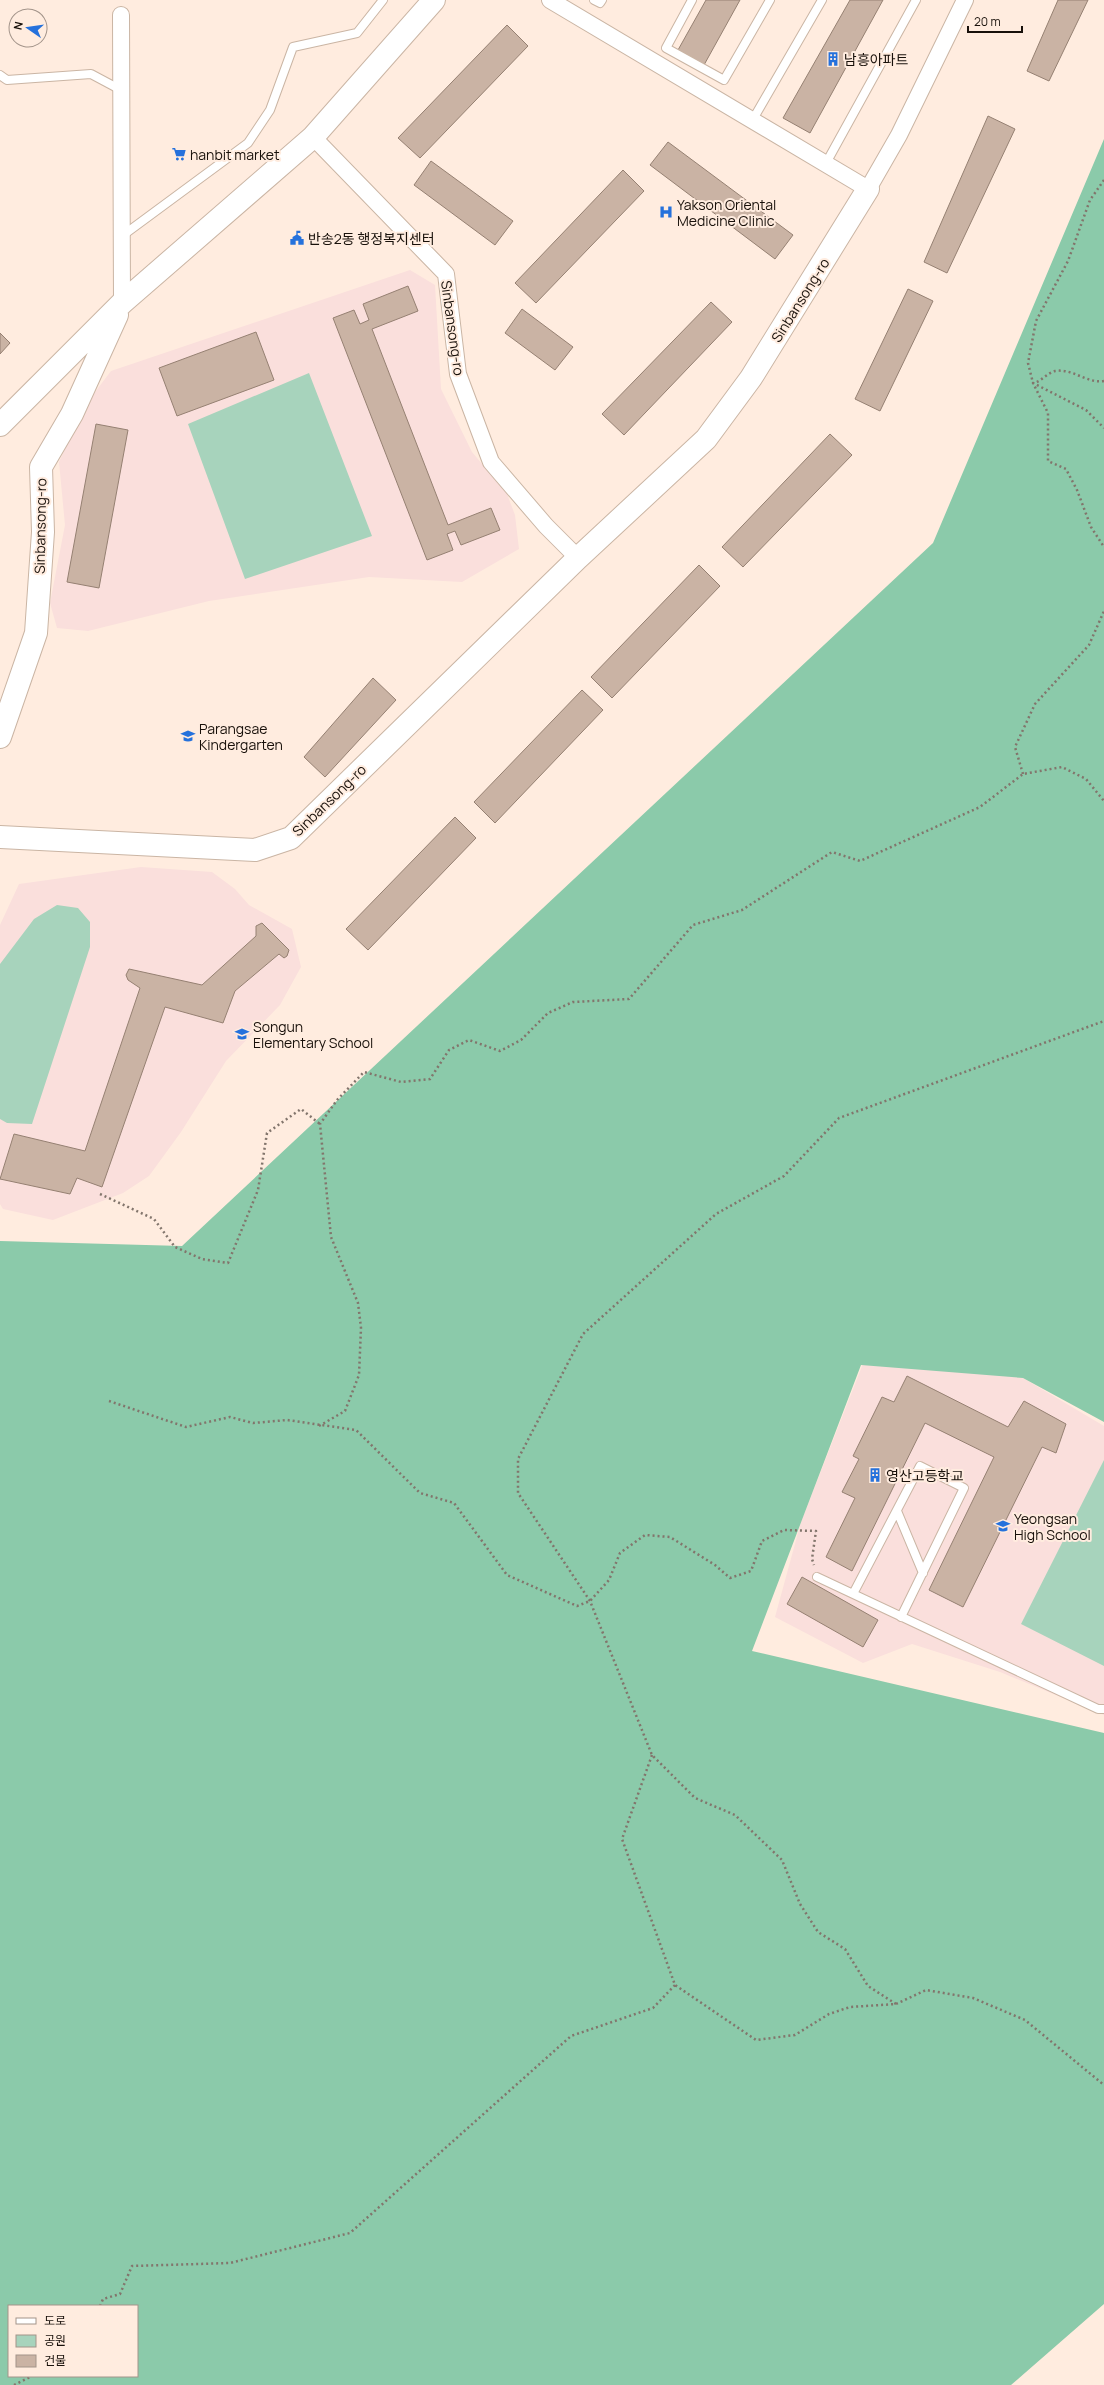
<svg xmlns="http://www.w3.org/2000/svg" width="1104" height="2385" viewBox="0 0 1104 2385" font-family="Manrope,'Noto Sans KR',sans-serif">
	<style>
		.education { fill: #fadfdc }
		.green { fill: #a7d3bc }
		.forest { fill: #8bcaaa; fill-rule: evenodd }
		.building { fill: #cab3a4; stroke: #958072 }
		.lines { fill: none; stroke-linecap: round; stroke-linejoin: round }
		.service-casing { stroke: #cab5a4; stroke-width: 10 }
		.minor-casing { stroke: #cab5a4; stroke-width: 18 }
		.secondary-casing { stroke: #cab5a4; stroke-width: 24 }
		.path { stroke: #82756c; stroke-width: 2.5; stroke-dasharray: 2 3; stroke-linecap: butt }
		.service { stroke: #fff; stroke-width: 8 }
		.minor { stroke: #fff; stroke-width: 16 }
		.secondary { stroke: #fff; stroke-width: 22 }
		.labels { text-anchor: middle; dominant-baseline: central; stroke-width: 4; stroke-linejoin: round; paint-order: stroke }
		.poi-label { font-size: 14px; fill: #18100a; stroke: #ffecdf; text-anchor: start }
		.street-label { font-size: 14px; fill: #18100a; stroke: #ffecdf }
	</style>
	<rect width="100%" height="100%" fill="#ffecdf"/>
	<!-- education -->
	<path class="education" d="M410,270l25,15 6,104 31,63 35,42 8,21 4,34 -57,33 -93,-5 -160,24 -121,30 -31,-3 -7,-25 15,-78 -6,-63 27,-58 25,-33z
		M141,867l71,5 23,17 14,16 43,24 9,38 -21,38 -54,56 -45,71 -32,44 -26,17 -70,27 -50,-11 -3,-5v-279l19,-41z
		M866,1356l157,22 81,48v289l-104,-43 -88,-28 -49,19 -88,-46 26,-95z"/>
	<!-- green -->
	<path class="green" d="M309,373l63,163 -127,43 -57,-155z
		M57,905l21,3 12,14v25l-58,177 -25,-1 -7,-4v-155l34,-45z
		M1104,1460v206l-83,-42z"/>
	<!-- forest -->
	<path class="forest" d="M1104,139v1283l-81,-44 -162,-13 -109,286 352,82v571l-93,81h-1011v-1144l182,5 751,-703zM9,2306h128v70h-128z"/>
	<!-- building -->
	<path class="building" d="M706,0h34l-36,65 -26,-15z
		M850,0h33l-73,133 -27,-15z
		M1058,0h30l-39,81 -22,-10z
		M507,25l21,21 -108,112 -22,-20z
		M988,116l27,13 -68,144 -23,-11z
		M668,142l125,93 -18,24 -125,-94z
		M431,161l82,60 -18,24 -81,-60z
		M623,170l21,21 -108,112 -21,-20z
		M408,286l10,25 -46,18 76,196 43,-17 9,22 -39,15 -6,-14 -8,3 6,16 -26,10 -94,-242 21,-8 6,14 9,-4 -6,-16z
		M908,289l25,12 -53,110 -25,-12z
		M711,302l21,20 -108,113 -22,-21z
		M522,309l51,38 -18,23 -50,-37z
		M256,332l18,48 -97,36 -18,-48z
		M0,333l10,10 -10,11z
		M96,424l32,6 -29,158 -32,-6z
		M830,434l22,21 -109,112 -21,-20z
		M699,565l21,21 -108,112 -21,-21z
		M373,678l23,22 -71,77 -21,-20z
		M582,690l21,20 -108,113 -21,-21z
		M455,817l21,21 -108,112 -22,-21z
		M262,923l27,27 -2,6 -3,2 -5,-4 -44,37 -12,32 -58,-16 -63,180 -25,-9 -7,16 -70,-15 14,-45 71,17 55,-163 -12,-8 -2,-5 3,-6 73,16 54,-49v-10z
		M907,1376l101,51 16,-26 42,23 -10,29 -14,-6 -79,160 -34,-17 65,-133 -69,-34 -73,148 -26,-14 29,-59 -13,-6 17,-33 -6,-3 29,-59 12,5z
		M802,1577l76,43 -15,27 -76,-43z"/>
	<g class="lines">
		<defs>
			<path id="service" d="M594,0l6,3 2,-3
				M692,0l-26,48 58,32 46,-80
				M0,75l7,5 84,-6 30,16
				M752,121l70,-121
				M825,165l91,-165
				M122,236l126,-93 22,-33 23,-63 64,-14 26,-33
				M897,1511l26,62
				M817,1577l281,132h6
				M854,1592l66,-126 44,22 -63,129"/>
			<path id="minor" d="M550,0l318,189 31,-54 66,-135
				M121,15l1,288
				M313,137l133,137 12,100 33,88 55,64 32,32"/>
			<path id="secondary" d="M0,425l122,-122 191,-166 121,-137
				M0,737l36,-104 7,-101 -2,-65 31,-53 45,-99
				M0,837l255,13 36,-12 287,-280 128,-119 45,-61 117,-189"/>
		</defs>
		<!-- service casing -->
		<use href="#service" class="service-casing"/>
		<!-- minor casing -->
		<use href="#minor" class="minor-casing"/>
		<!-- secondary casing -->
		<use href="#secondary" class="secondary-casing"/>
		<!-- path -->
		<path class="path" d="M1104,180l-14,20 -22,61 -32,60 -8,42 5,20 53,27 18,18
			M1104,381c-17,3 -31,-13 -49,-10 -8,2 -14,11 -22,12l15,30v48l18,8 11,21 14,37 13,20
			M1023,774l-8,-27 20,-43 54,-59 15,-34
			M100,1194l54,25 21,28 27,12 26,4 30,-73 9,-57 34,-24 19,15
			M109,1401l77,26 44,-10 23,6 34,-3 69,10 64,63 34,10 53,72 70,31 13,-5 19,-21 11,-27 25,-18 25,2 45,28 15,13 21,-7 11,-30 22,-11 32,1 -4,28 2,6
			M319,1426l26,-15 14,-36 2,-47 -3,-25 -27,-66 -11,-113 17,-24 27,-28 37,10 29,-3 19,-29 20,-10 31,11 21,-11 27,-27 25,-11 56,-3 64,-74 49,-15 90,-58 28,9 120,-54 43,-33 39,-7 24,12 18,22
			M652,1755l-30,84 53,146 81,55 39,-5 34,-21 21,-7 46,-3 30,-14 47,8 52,22 79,65
			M896,2004l-28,-18 -23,-37 -27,-17 -18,-28 -18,-44 -47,-45 -40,-17 -43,-43 -62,-154 -72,-108v-34l65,-125 133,-120 68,-38 55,-58 265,-97
			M100,2306l3,-7 17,-5 12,-28 98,-3 120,-30 221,-197 82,-28 22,-23
			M14,2385l18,-9"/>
		<!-- service -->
		<use href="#service" class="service"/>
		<!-- minor -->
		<use href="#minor" class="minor"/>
		<!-- secondary -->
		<use href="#secondary" class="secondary"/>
	</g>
	<!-- icons -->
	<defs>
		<symbol id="building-bare" viewBox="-9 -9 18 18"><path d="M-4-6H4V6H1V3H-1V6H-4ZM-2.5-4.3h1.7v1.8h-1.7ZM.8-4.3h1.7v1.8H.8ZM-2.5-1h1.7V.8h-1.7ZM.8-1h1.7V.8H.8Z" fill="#2571dc" stroke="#ffecdf" stroke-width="2.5" paint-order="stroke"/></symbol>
		<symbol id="supermarket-bare" viewBox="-9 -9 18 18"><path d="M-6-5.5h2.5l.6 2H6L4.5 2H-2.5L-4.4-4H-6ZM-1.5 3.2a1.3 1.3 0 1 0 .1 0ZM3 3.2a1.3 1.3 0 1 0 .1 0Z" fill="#2571dc" stroke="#ffecdf" stroke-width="2.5" paint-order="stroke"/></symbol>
		<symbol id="hospital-bare" viewBox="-9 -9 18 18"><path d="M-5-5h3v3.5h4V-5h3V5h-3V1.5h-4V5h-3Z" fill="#2571dc" stroke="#ffecdf" stroke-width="2.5" paint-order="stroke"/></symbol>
		<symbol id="civic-bare" viewBox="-9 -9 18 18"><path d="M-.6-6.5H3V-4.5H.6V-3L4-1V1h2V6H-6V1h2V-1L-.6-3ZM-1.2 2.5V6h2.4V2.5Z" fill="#2571dc" stroke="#ffecdf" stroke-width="2.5" paint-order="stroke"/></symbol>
		<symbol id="school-bare" viewBox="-9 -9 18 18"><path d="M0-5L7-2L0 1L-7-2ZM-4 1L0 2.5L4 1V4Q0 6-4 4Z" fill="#2571dc" stroke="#ffecdf" stroke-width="2.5" paint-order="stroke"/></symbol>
	</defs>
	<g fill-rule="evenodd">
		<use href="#building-bare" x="823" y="49" width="20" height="20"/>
		<use href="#supermarket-bare" x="169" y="144" width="20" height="20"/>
		<use href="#hospital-bare" x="656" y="202" width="20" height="20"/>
		<use href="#civic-bare" x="287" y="228" width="20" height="20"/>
		<use href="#school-bare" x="178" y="726" width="20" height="20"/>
		<use href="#school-bare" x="232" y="1024" width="20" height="20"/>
		<use href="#building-bare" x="865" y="1465" width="20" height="20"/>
		<use href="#school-bare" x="993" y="1516" width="20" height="20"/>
	</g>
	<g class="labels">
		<!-- poi labels -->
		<g class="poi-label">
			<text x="844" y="59">남흥아파트</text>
			<text x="190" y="154">hanbit market</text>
			<text x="677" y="204">Yakson Oriental<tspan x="677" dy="16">Medicine Clinic</tspan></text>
			<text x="308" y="238">반송2동 행정복지센터</text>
			<text x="199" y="728">Parangsae<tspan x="199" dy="16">Kindergarten</tspan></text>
			<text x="253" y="1026">Songun<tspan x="253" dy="16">Elementary School</tspan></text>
			<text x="886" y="1475">영산고등학교</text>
			<text x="1014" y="1518">Yeongsan<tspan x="1014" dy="16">High School</tspan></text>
		</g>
		<!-- street labels -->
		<g class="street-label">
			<text transform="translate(800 300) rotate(-58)">Sinbansong-ro</text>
			<text transform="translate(453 328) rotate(82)">Sinbansong-ro</text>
			<text transform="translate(40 526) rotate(-89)">Sinbansong-ro</text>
			<text transform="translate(329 800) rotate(-44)">Sinbansong-ro</text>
		</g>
	</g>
	<!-- legend -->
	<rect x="8" y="2305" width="130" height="72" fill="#ffecdf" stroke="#a3948a"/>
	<rect x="16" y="2318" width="20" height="6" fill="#ffffff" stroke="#a3948a"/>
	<text x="44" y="2325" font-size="12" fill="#18100a">도로</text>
	<rect x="16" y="2335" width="20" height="12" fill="#a7d3bc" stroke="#a3948a"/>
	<text x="44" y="2345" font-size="12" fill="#18100a">공원</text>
	<rect x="16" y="2355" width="20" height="12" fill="#cab3a4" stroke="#a3948a"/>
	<text x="44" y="2365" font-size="12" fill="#18100a">건물</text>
	<!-- north arrow -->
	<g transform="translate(28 28) rotate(283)"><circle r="19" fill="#ffecdf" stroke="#a3948a"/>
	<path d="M0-3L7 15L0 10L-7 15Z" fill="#2571dc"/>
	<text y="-6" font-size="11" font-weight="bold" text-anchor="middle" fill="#18100a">N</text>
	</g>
	<!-- scale -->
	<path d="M968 26v6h54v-6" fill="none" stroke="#18100a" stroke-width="2"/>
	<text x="974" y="26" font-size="12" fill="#18100a" stroke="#ffecdf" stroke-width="3" paint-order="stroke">20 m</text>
</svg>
